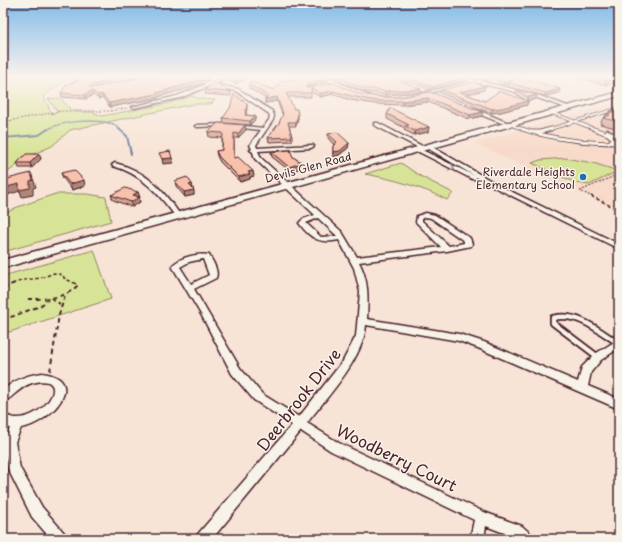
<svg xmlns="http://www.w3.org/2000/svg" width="622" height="542" viewBox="0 0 622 542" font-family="'Playpen Sans',sans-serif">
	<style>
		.built { fill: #f7dac9 }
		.green { fill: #d7e497; stroke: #908261 }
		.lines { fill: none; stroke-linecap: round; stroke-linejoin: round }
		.stream-far1 { stroke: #70839e; stroke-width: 1.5 }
		.stream { stroke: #70839e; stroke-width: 2 }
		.service-far2-casing { stroke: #4a1f2b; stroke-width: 3.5 }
		.service-far1-casing { stroke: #4a1f2b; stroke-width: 5 }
		.service-casing { stroke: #4a1f2b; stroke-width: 8 }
		.minor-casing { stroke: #4a1f2b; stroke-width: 3 }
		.secondary-casing { stroke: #4a1f2b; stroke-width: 3 }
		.path-far2 { stroke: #4a1f2b; stroke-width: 1; stroke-dasharray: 2 1.5; stroke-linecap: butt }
		.path-far1 { stroke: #4a1f2b; stroke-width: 1.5; stroke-dasharray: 3.5 2.5; stroke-linecap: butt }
		.path { stroke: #4a1f2b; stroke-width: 2; stroke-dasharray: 4.5 3.5; stroke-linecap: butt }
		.service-far2 { stroke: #f7f3e8; stroke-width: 2 }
		.service-far1 { stroke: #f7f3e8; stroke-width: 3 }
		.service { stroke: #f7f3e8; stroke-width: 4.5 }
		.minor { fill: #f7f3e8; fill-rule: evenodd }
		.secondary { fill: #f7f3e8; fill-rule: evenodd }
		.wall { fill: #d5a693; stroke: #4a1f2b }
		.shaded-wall { fill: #ae8778; stroke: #4a1f2b }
		.building { fill: #f8c1ab; stroke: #4a1f2b }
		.oneway { stroke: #a0898a }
		.poi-dot { fill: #1f6fb2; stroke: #f7f3e8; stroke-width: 1.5 }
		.labels { text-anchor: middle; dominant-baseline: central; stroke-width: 3; stroke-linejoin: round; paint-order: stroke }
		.far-street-label { font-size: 11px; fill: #4a1f2b; stroke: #f7f3e8 }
		.far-poi-label { font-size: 11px; fill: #4a1f2b; stroke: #f7f3e8; text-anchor: end }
		.near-street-label { font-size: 16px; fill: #4a1f2b; stroke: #f7f3e8 }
	</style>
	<rect width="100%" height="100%" fill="#f7e4d6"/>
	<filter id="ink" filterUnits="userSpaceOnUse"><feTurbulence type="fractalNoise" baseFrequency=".025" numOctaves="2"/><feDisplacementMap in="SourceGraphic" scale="8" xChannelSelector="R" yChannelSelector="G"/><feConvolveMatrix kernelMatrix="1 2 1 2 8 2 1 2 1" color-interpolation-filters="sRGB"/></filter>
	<g filter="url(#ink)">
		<!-- built -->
		<path class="built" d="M619,102v109l-145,-68z"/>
		<!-- green -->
		<path class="green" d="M3,77h68l-28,19 9,18 6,-2 -10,-13 12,-1 13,14h19l10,4 64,-12 26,-8 9,3 14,1 -4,4h-18l-123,26 -18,16 -25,11 -24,19z
			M565,158l28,5 25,8 -29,14 -13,-2 -44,-20 8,-3z
			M401,163l19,13 33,17 -6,7c-25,-13 -54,-21 -82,-26z
			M55,194h32l19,3 5,24 -108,31v-37l12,-7z
			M94,250l17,49 -108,35v-58z"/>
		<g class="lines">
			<!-- stream-far1 -->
			<path class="stream-far1" d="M47,130c14,-10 50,-11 66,-6 3,1 5,4 7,6"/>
			<!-- stream -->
			<path class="stream" d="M119,129l8,7 4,18
				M3,138l36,-3 9,-6"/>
			<defs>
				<path id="service-far2" d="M552,113l45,17
					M509,124l16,6
					M547,130l72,-22"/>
				<path id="service-far1" d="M522,129c30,10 65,14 97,14
					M594,129l14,5 6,5 -6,4
					M607,131l12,6
					M533,132h7l11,-3"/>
				<path id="service" d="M598,357l-45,-34v-5c25,-6 45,12 65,25"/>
				<path id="minor" d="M179,77c10,0 25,7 33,5 7,-1 12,-5 19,-5l-16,7 23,5 34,22 2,5 -1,4 -17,25 1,3 56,-3 1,1 -3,2 -53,3 3,7 81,74 15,25 84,-10 -25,-25 1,-6 9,-3 9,2 35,23 2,6 -1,2 -24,5 -88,11c10,19 9,35 8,57l92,15 25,8 94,40 4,-15 13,-13 24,-15v9l-18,12 -10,12 -3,14 31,13v10l-141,-61 -19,-7 -93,-16c-2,33 -39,72 -59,98l32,20 145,69 38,14 9,8 2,5h-17l-4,-3 -26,-10 -2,13h-14l4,-19 -143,-69 -30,-20 -89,108h-16l2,-5 94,-109 -38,-25 -22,-26 -30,-58 -30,-50c8,-9 25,-13 37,-11 4,7 10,16 7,23l-22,11 46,79 22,26 37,23 44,-56 13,-25 4,-44 -6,-24 -15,-28c-20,4 -28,-1 -40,-17l4,-4 12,-4 -60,-56 -2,-7 -3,-2 2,-1 -2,-4 11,-15 -37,-4 -27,1 -2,-1 2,-1 27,-1 39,4 6,-8 1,-4 -2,-3 -32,-22 -25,-6 -31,13 -46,10 -2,-1 45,-11 30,-12zM426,217l5,1 33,23v2l-15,3 -27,-25v-3zM318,218l18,17 1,1 -16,1 -15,-14zM203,259l6,16 -18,9 -11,-17 9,-5z
					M320,77h5l48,20 -2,1 -16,-5z
					M460,77c5,0 9,2 14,3 6,1 14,-3 21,-3l-16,4 55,13 39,14 -4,1 -37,-13 -57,-14 -55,13 -2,-1 52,-13z
					M471,109h4l36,15 -4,1 -36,-14z
					M374,123h4l48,25 -5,1 -47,-24z
					M429,145l71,41 119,58v5l-123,-61 -20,-11v2h-4l-57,-29 5,-1 55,27 -48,-28v-2z
					M115,163c32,8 48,27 66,53l-1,1h-4c-17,-23 -34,-43 -63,-51l-1,-1z
					M42,373c48,6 8,51 -21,55l-6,14 5,26 22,39 23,27 2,5h-16l-19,-22 -24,-48 -5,-27 7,-14 -7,-3v-11c4,1 8,4 12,4 32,2 58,-46 17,-35 -13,4 -19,15 -29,19v-12c11,-10 24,-15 39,-17z"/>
				<path id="secondary" d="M619,92v4l-616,172v-8z"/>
			</defs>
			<!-- service-far2 casing -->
			<use href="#service-far2" class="service-far2-casing"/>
			<!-- service-far1 casing -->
			<use href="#service-far1" class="service-far1-casing"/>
			<!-- service casing -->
			<use href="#service" class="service-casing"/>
			<!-- minor casing -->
			<use href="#minor" class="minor-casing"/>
			<!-- secondary casing -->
			<use href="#secondary" class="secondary-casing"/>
			<!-- path-far2 -->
			<path class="path-far2" d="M3,122l58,-11h49l18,-3
				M593,197l-13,-6 39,-17"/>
			<!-- path-far1 -->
			<path class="path-far1" d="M591,196l28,14
				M12,284l12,-4 17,-2 13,-5 9,2 1,3 12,6"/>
			<!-- path -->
			<path class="path" d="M3,288l12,-5
				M51,298l9,6
				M28,299c18,0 36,0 49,-13l-2,-3
				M3,320l37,-14 8,-6
				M50,371l9,-56 6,-20"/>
			<!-- service-far2 -->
			<use href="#service-far2" class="service-far2"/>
			<!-- service-far1 -->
			<use href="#service-far1" class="service-far1"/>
			<!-- service -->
			<use href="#service" class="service"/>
			<!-- minor -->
			<use href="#minor" class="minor"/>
			<!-- secondary -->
			<use href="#secondary" class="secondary"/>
		</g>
		<!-- wall -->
		<path class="wall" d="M139,77l-47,11 50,-11h66l1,4 -19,-3 12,6 -44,13v1l-48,9 -7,-9 -4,1 -6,-4 -7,4 -24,-2 -1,-4 14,-11 -1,-3z
			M227,77l20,1 -12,6 -8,-4z
			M298,77h25l4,2v3l-20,5v1l75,9h17l31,-5 52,24 -13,3 -41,-17 -26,3 -27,-1 -25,-4 -17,-6 -13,3 -9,-5v5h-24l11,21 -2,8h-7l3,11v4l-23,1 -1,-4 11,-15 4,-7 -6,-15 -12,2v-4h1l-17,-11v-4l25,6 26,-12z
			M329,77h63l29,15 -36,3 -23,-4z
			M397,77h65v5l-31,8z
			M495,77h25l39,16 -14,3 -36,-9v-3l-6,1 -9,-6z
			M577,77h42l-14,8z
			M205,90l26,2v4l-26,-2z
			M441,90h43l-18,4 19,7 40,-1 -9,-6 1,-4 19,9 -8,2 -1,4 -26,7 -10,1 -51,-20z
			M247,108l-1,7 9,1v4l-5,5 -26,-2 -1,-5z
			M619,108v21l-19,-5 3,-6 2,-1 1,-3 3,-1 1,-2z
			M387,114l42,13 -1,5 -14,3 -10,-5 1,-2 -18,-9z
			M246,130l-8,8h-4v20l20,18 -4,1v2l-10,3 -20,-20 -3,-6 -1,-5 6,-1v-12l-13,-1 -1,-5z
			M328,134l21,9 -1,5 -9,7 -6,2v-11l1,-1 -6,-7z
			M271,152l22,5 9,6v5l-12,3 -18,-14z
			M39,154l2,5 -9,9h-13l-2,-5z
			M61,173l24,13 -13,4 -9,-12z
			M175,181l17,3 2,11 -9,2 -9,-11z
			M138,192l2,6h-1l1,4 -8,5 -19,-7 -2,-5z"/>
		<!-- shaded-wall -->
		<path class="shaded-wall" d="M123,77h16l-47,12 -3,-2 2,-2z
			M242,77h5v1l-12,6v-4z
			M458,77h4l-1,2 2,-1 -1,4 -31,8 1,-3z
			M327,79v3l-20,5 -1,4 1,-8z
			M515,79l-6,5 -6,1 1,-3z
			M619,79v4l-14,2 1,-4z
			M201,80l1,4 -44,13v1l-48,9 -1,-4 47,-10z
			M485,86l-1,4 -24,6v-4z
			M421,89v3l-36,3v-4z
			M560,89l-1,4 -14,3 1,-3z
			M92,91l1,4 -7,4 -2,-4z
			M333,91v3l-13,3v-4z
			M102,94l1,4 -4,1 -1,-4z
			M537,95l-1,4 -8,2 -1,4 -26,7 -10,1 1,-4 35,-8 1,-4z
			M277,97v4l-12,2v-4z
			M428,98v4l-26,3 1,-4z
			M247,104v4l-2,11v-4z
			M483,112l-1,4 -13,3 1,-4z
			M298,115v3l-2,8v-4z
			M255,116v4l-5,5v-4z
			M245,125l1,5 -8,8v-4z
			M429,127l-1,5 -14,3 1,-4z
			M349,143l-1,5 -9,7 -6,2v-5z
			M39,154l2,5 -9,9 -2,-5z
			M172,158l1,5 -10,1 -1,-5z
			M302,163v5l-12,3 -1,-4z
			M253,171l1,5 -4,1v2l-10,3 -1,-5 9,-5z
			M31,173l5,14 -3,1v7l-11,2 -2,-6 -16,5 2,3 -3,1v-12z
			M84,180l1,6 -13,4 -2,-6z
			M192,184l1,5 -4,-4z
			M194,190v5l-9,2 -1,-5z
			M138,192l2,6h-1l1,4 -8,5 -1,-5 2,-7z"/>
		<!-- building -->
		<path class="building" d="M77,77h46l-32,8 -2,2 3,1 50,-11h45l14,3 -45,13 1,1 -48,9 -7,-9 -4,1 -6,-4 -8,4 -23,-2 6,-9 12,-3 -5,-2z
			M227,77h15l-7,3z
			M305,77h18l4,2 -20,4 -1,5 28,-5 26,11 22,3h17l31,-5 53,20 -13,3 -42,-17 -25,3h-27l-25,-5 -18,-5 -13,2 -9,-5v5h-25l8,16h3l1,6 -2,7h-8l4,15 -24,1 11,-15 4,-9 -6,-17 -12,2 3,-3 -19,-12 1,-3 24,9 8,-9z
			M337,77h55l29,12 -36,2 -22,-3z
			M406,77h53l4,1 -31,9z
			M497,77h23l40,12 -14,4 -37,-10 6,-4 -11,3z
			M593,77h26v2l-13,2z
			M473,82l12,4 -25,6 25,9 14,-10 29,10 -26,7 -10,1 -51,-19z
			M213,83l7,2 11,7 -26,-2z
			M517,90l20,5 -9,2z
			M234,94l13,10 -2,11 10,1 -5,5 -27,-3 7,-10z
			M390,108l39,19 -14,4 -10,-5 4,-1 -22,-11z
			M619,108v14l-16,-4 7,-3 -4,-1 7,-2 -3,-1z
			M218,123l27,2 -7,9 -4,-1v25l4,-1 15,14 -5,1 2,2 -11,3 -20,-20 -3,-6 6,-1 1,-17 -15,-1z
			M337,132l12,11 -9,8 -7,1v-6l4,-4 -9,-8z
			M290,150l3,7 9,6 -13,4 -18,-15z
			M170,151l2,7 -10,1 -3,-6z
			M26,154h13l-9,9h-13z
			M74,170l10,10 -14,4 -9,-11z
			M31,173l2,7 -3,1v7l-11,2v-6l-16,4v-8z
			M187,177l5,7 -3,1 5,5 -10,2 -9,-11z
			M125,188l13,4 -5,3 6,2 -8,5 -20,-7z"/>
		<!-- one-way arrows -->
		<defs><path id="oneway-chevron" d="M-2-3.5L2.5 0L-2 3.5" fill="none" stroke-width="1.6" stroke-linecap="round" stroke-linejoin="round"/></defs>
		<use class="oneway" href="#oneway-chevron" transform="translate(452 168) rotate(25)"/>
	</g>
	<!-- sky -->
	<linearGradient id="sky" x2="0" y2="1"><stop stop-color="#82bbe9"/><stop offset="0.5" stop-color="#fbf3ed"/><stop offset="1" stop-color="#fbf3ed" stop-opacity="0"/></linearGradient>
	<rect width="622" height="153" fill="url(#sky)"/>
	<!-- markers -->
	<circle class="poi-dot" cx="583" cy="177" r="4"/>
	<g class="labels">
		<!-- far-street labels -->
		<g class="far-street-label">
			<text transform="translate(308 167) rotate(-15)">Devils Glen Road</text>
		</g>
		<!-- far-poi labels -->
		<g class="far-poi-label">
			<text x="575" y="171">Riverdale Heights<tspan x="575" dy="13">Elementary School</tspan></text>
		</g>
		<!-- near-street labels -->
		<g class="near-street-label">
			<text transform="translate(298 399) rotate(-52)">Deerbrook Drive</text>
			<text transform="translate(397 457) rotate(26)">Woodberry Court</text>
		</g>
	</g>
	<!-- margin -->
	<rect width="622" height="542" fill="none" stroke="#f7f3e8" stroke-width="16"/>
	<rect x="8" y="8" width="606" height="526" fill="none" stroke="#4a1f2b" stroke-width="1.5" filter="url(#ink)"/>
</svg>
